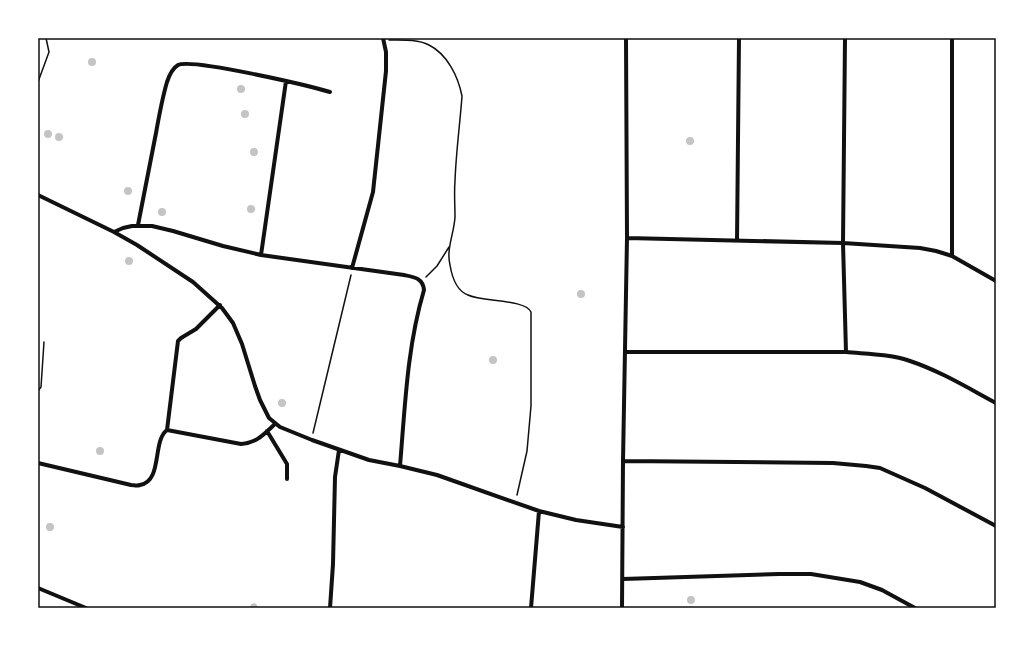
<svg xmlns="http://www.w3.org/2000/svg" width="1034" height="646" viewBox="0 0 1034 646" font-family="Roboto,sans-serif">
	<style>
		.building { fill: #c4c4c4 }
		.lines { fill: none; stroke-linecap: round; stroke-linejoin: round }
		.path { stroke: #111; stroke-width: 1.5 }
		.minor { stroke: #111; stroke-width: 4 }
		.neatline { fill: none; stroke: #111; stroke-width: 1.5 }
	</style>
	<rect width="100%" height="100%" fill="#fff"/>
	<!-- building -->
	<path class="building" d="M88 62a4 4 0 1 1 8 0a4 4 0 1 1-8 0Z
		M237 89a4 4 0 1 1 8 0a4 4 0 1 1-8 0Z
		M241 114a4 4 0 1 1 8 0a4 4 0 1 1-8 0Z
		M44 134a4 4 0 1 1 8 0a4 4 0 1 1-8 0Z
		M55 137a4 4 0 1 1 8 0a4 4 0 1 1-8 0Z
		M686 141a4 4 0 1 1 8 0a4 4 0 1 1-8 0Z
		M250 152a4 4 0 1 1 8 0a4 4 0 1 1-8 0Z
		M124 191a4 4 0 1 1 8 0a4 4 0 1 1-8 0Z
		M247 209a4 4 0 1 1 8 0a4 4 0 1 1-8 0Z
		M158 212a4 4 0 1 1 8 0a4 4 0 1 1-8 0Z
		M125 261a4 4 0 1 1 8 0a4 4 0 1 1-8 0Z
		M577 294a4 4 0 1 1 8 0a4 4 0 1 1-8 0Z
		M489 360a4 4 0 1 1 8 0a4 4 0 1 1-8 0Z
		M278 403a4 4 0 1 1 8 0a4 4 0 1 1-8 0Z
		M96 451a4 4 0 1 1 8 0a4 4 0 1 1-8 0Z
		M46 527a4 4 0 1 1 8 0a4 4 0 1 1-8 0Z
		M687 600a4 4 0 1 1 8 0a4 4 0 1 1-8 0Z
		M255,603l2,2v3h-7l1,-4z"/>
	<g class="lines">
		<!-- path -->
		<path class="path" d="M389,40c13,0 29,-1 40,5 18,9 29,31 33,51 -2,28 -6,56 -7,85 -1,12 0,24 0,36 -1,17 -9,32 -5,48 2,12 7,26 18,30 14,7 57,4 63,17v94l-4,45 -10,44
			M38,82l11,-30 -3,-14
			M426,277l11,-11 12,-19
			M38,391l3,-4 3,-45
			M313,433l38,-158"/>
		<!-- minor -->
		<path class="minor" d="M845,38l-2,205 3,109
			M38,195l76,37 23,13 56,37 29,26 11,15 9,21 13,42 5,14 9,18 11,9 32,13 57,20 31,6 37,9 102,36 37,9 47,7
			M138,225c6,-30 12,-61 18,-92 3,-17 6,-34 11,-51 2,-6 6,-14 11,-17 14,-7 132,21 152,27
			M114,232l9,-4 9,-2h20l21,5 50,15 38,9 143,20c10,2 19,3 20,15 -17,57 -19,117 -24,176
			M627,238l216,5 77,5 16,3 16,5 44,25
			M737,241l2,-203
			M261,255l25,-174
			M952,256v-218
			M352,268l21,-76 13,-121v-19l-3,-14
			M626,352h220c21,2 44,2 64,9 30,10 58,27 86,42
			M167,430l11,-89 3,-3 15,-9 24,-24
			M267,431l20,33v15
			M623,461l210,2 33,3 14,2 45,20 71,38
			M38,463l93,22c3,0 6,1 9,0 23,-4 12,-44 27,-55l74,14c16,-1 23,-10 34,-20
			M623,579l156,-5h32l49,8 22,8 33,18
			M38,588l48,20
			M330,608l3,-44 2,-87 4,-27
			M531,608l8,-97
			M622,608l1,-147 4,-223 -1,-200"/>
	</g>
	<!-- border -->
	<rect width="1034" height="646" fill="none" stroke="#ffffff" stroke-width="78"/>
	<rect x="39" y="39" width="956" height="568" class="neatline"/>
</svg>
